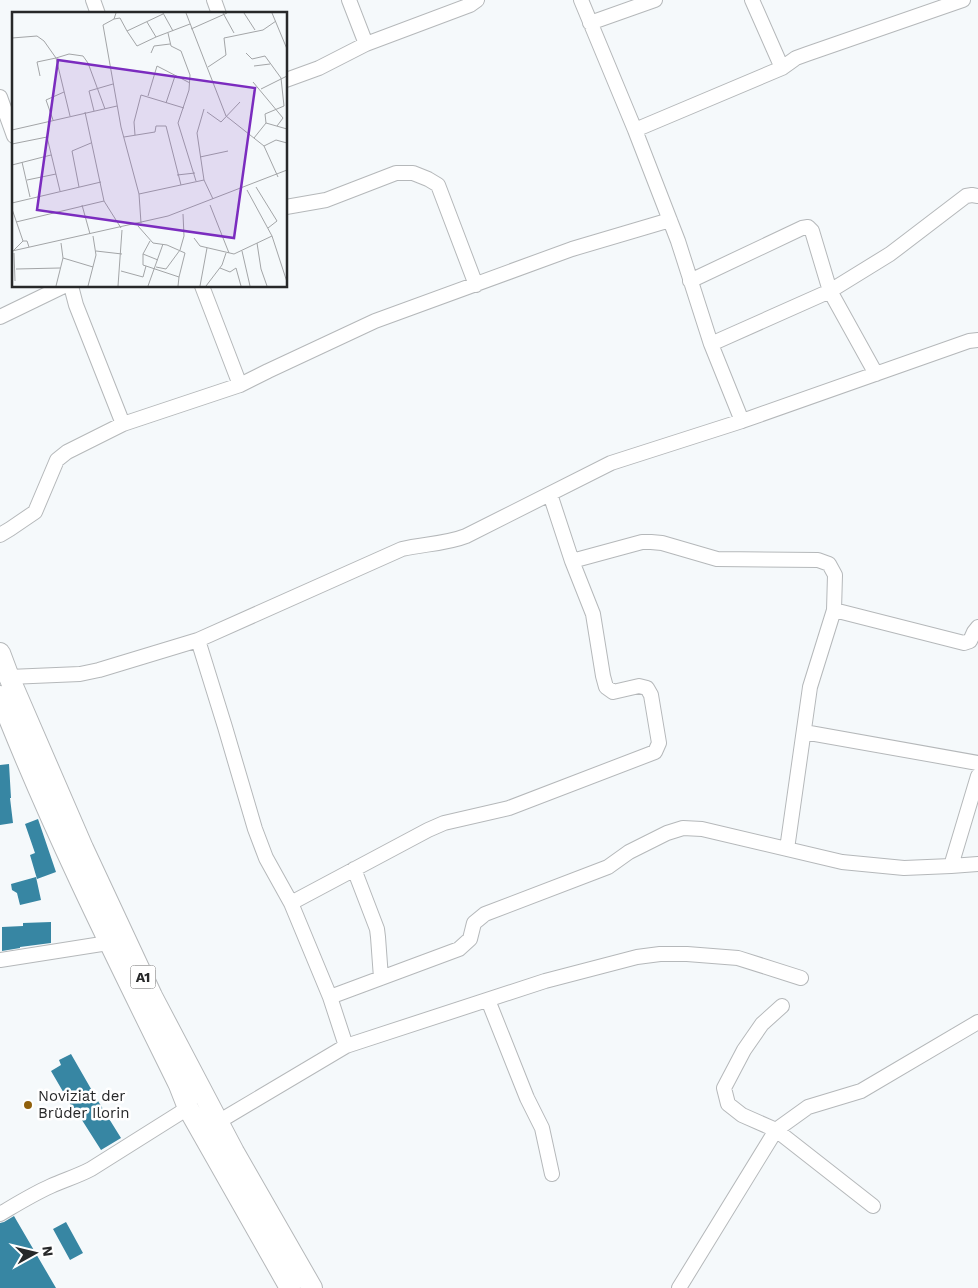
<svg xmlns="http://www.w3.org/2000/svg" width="978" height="1288" viewBox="0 0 978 1288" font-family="'Work Sans',sans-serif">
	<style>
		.building { fill: #3786a3 }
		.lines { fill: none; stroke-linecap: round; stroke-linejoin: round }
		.minor-casing { stroke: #b5b8ba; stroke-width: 16 }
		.highway-casing { stroke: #b5b8ba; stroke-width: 22 }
		.minor { stroke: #fff; stroke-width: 14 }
		.highway { stroke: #fff; stroke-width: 20 }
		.poi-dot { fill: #90600c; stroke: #fff; stroke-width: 2 }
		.labels { text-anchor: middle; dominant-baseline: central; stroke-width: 5; stroke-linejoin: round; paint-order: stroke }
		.shield { fill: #fff; stroke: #686869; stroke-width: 1 }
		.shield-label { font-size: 14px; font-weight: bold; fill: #272829 }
		.poi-label { font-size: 15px; fill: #272829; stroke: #fff; text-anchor: start }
		.inset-road { fill: none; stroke: #a3a5a7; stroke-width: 1 }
		.view { fill: #7b2cbf; fill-opacity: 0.15; stroke: #7b2cbf; stroke-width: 2.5 }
		.inset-edge { fill: none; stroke: #272829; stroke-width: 2.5 }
	</style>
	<rect width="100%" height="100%" fill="#f5f9fb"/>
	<!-- building -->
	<path class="building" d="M9,764l2,34h-1l3,25 -13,2v-60z
		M38,819l18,53 -19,7 -7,-24 5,-2 -10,-29z
		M36,877l5,23 -21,5 -3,-12 -5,-3 -1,-6z
		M51,922v21l-31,4v1l-18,3v-24l21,-1v-3z
		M71,1054l27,47 23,37 -20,12 -28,-44 -1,1 -21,-36 10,-6 -2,-5z
		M14,1216l42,72h-56v-65l4,-1z
		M66,1222l17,31 -13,7 -17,-31z"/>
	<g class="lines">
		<defs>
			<path id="minor" d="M93,0l5,14
				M214,0l5,14
				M349,0l17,44
				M581,0l54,130 43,111 33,103 31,77
				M752,0l30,68
				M590,23l65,-23
				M286,80l33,-12 47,-24 104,-39 7,-5
				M0,97l14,39
				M635,130l147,-62 14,-10 11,-4 156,-54
				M286,207l40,-7 70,-27h17l15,6 10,6 38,100
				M690,281l112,-53 6,-1 4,4 18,60 46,83
				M71,286l5,19 47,119
				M202,286l38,99
				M0,317l64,-31
				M711,344l119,-53 60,-37 76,-58 6,-1 6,1
				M0,535l10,-6 25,-17 22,-52 10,-8 56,-28 117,-39 28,-14 107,-50 197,-72 98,-29
				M572,561l70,-19h9l11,1 55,16 101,1 11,4 6,11 -1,35 -24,77 -23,162
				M834,610l130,33 6,-2 4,-9 4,-5
				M198,640l27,87 30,102 11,29 25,45 39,94 16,49
				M9,677l71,-3 19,-4 99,-30 204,-91c21,-5 44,-5 64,-13l145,-73 131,-42 227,-80 9,-1
				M804,732l174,31
				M951,866l27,-90
				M354,869l23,60 1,8 3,41
				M291,903l137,-73 16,-7 65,-15 146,-56 4,-9 -8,-48 -4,-7 -8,-2 -26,6 -7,-5 -3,-11 -10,-62 -21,-53 -22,-67
				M0,960l108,-17
				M330,997l129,-48 11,-10 4,-16 11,-9 123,-47 21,-15 38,-19 16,-5 19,1 140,33 62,6 47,-2 27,-2
				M488,1000l39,98 15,30 10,46
				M782,1006l-20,18 -18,26 -20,38 4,16 14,11 34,15 97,76
				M218,1122l128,-76 199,-65 92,-24 23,-3h27l51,4 63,20
				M0,1214c17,-10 33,-20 51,-28 13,-6 27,-10 40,-17l97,-61
				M679,1288l97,-158 32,-23 53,-16 117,-69"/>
			<path id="highway" d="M0,653l9,24 74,171 69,148 82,156 78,136
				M0,696c52,133 116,261 179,389l9,23 102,180"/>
		</defs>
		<!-- minor casing -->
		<use href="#minor" class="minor-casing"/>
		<!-- highway casing -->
		<use href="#highway" class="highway-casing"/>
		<!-- minor -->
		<use href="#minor" class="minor"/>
		<!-- highway -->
		<use href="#highway" class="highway"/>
	</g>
	<!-- markers -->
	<circle class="poi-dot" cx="28" cy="1105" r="5"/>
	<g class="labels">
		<!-- shield labels -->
		<rect class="shield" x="130.5" y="965.5" width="25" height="23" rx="4"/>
		<g class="shield-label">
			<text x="143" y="977">A1</text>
		</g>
		<!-- poi labels -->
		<g class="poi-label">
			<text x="38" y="1096">Noviziat der<tspan x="38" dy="17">Brüder Ilorin</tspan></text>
		</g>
	</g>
	<!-- overview -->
	<g transform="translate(12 12)">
		<rect width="275" height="275" fill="#f5f9fb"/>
		<path class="inset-road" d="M104,1l-2,6 -11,6 18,102 18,67 2,29M151,1l10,18M174,1l40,103 38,30 14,31M211,1l11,20M232,1l11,17M260,1l15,36M102,7l6,-1 7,13 36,-17M135,10l9,15 34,-13M179,17l36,-16M115,19l10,15 19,-9M156,21l3,13 10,5 9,24 -1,15 -11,33 18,58M0,26l25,-2 7,5 12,17 -19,4 3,14M139,41l3,-7 16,-2M234,41l6,6 13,-3 16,22 3,28 -19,8 1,9M242,54l16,-2M196,55l18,-12 -2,-17 39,-8 13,-9M241,70l30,36 -6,8M249,77l26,-13M136,84l9,-30 33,17M154,91l9,-27M192,97l-7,24 7,47 9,19M82,99l-5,-20 24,-7M73,100l19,89 17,27M195,100l14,10 19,-20M58,104l-14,-58 13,-4 14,2 5,7 17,46M41,108l-7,-20 18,-8M254,111l21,6M0,118l105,-24M123,123l-1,-13 7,-27 43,13M112,125l31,-5 1,-6h10l15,59M242,126l12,-15M0,132l35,-7 13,54M252,134l12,-6 11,3M188,145l28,-6M10,150l8,35M0,153l39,-10M165,163l18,-2M15,168l29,-6M67,175l-7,-36 19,-8M244,175l21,34 -9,7M235,178l25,46 15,46M127,182l65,-14M0,191l89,-21M70,193l8,29M198,193l19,48M0,197l11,32M4,210l88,-21M126,214l15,17 14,2 18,8 -6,24M182,226l6,8 34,8 38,-18M138,229l-7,13v11l36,12 -1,9M245,231l4,26 6,17M2,238l9,-9h4l2,6M0,239l156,-35 119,-46M84,239l26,3M230,239l8,35M2,241l1,28M131,242l15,6M51,246l30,9M144,255l10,2 14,-19 4,-14 -1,-22M208,256l10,4 6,-4 5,18M4,257l44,-1M109,259l22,6 3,-11M44,274l7,-28 -2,-15M76,274l8,-31 -3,-19M106,274l4,-56M136,274l15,-42M188,274l7,-38M194,274l16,-21 4,-12"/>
		<path class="view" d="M46,48l197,28 -21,150 -197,-28z"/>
		<rect width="275" height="275" class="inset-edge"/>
	</g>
	<!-- north arrow -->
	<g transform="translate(35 1253) rotate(82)" stroke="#ffffff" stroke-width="4" paint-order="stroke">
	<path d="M0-4L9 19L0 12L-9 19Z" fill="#272829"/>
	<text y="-8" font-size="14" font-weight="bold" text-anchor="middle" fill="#272829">N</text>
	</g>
</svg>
